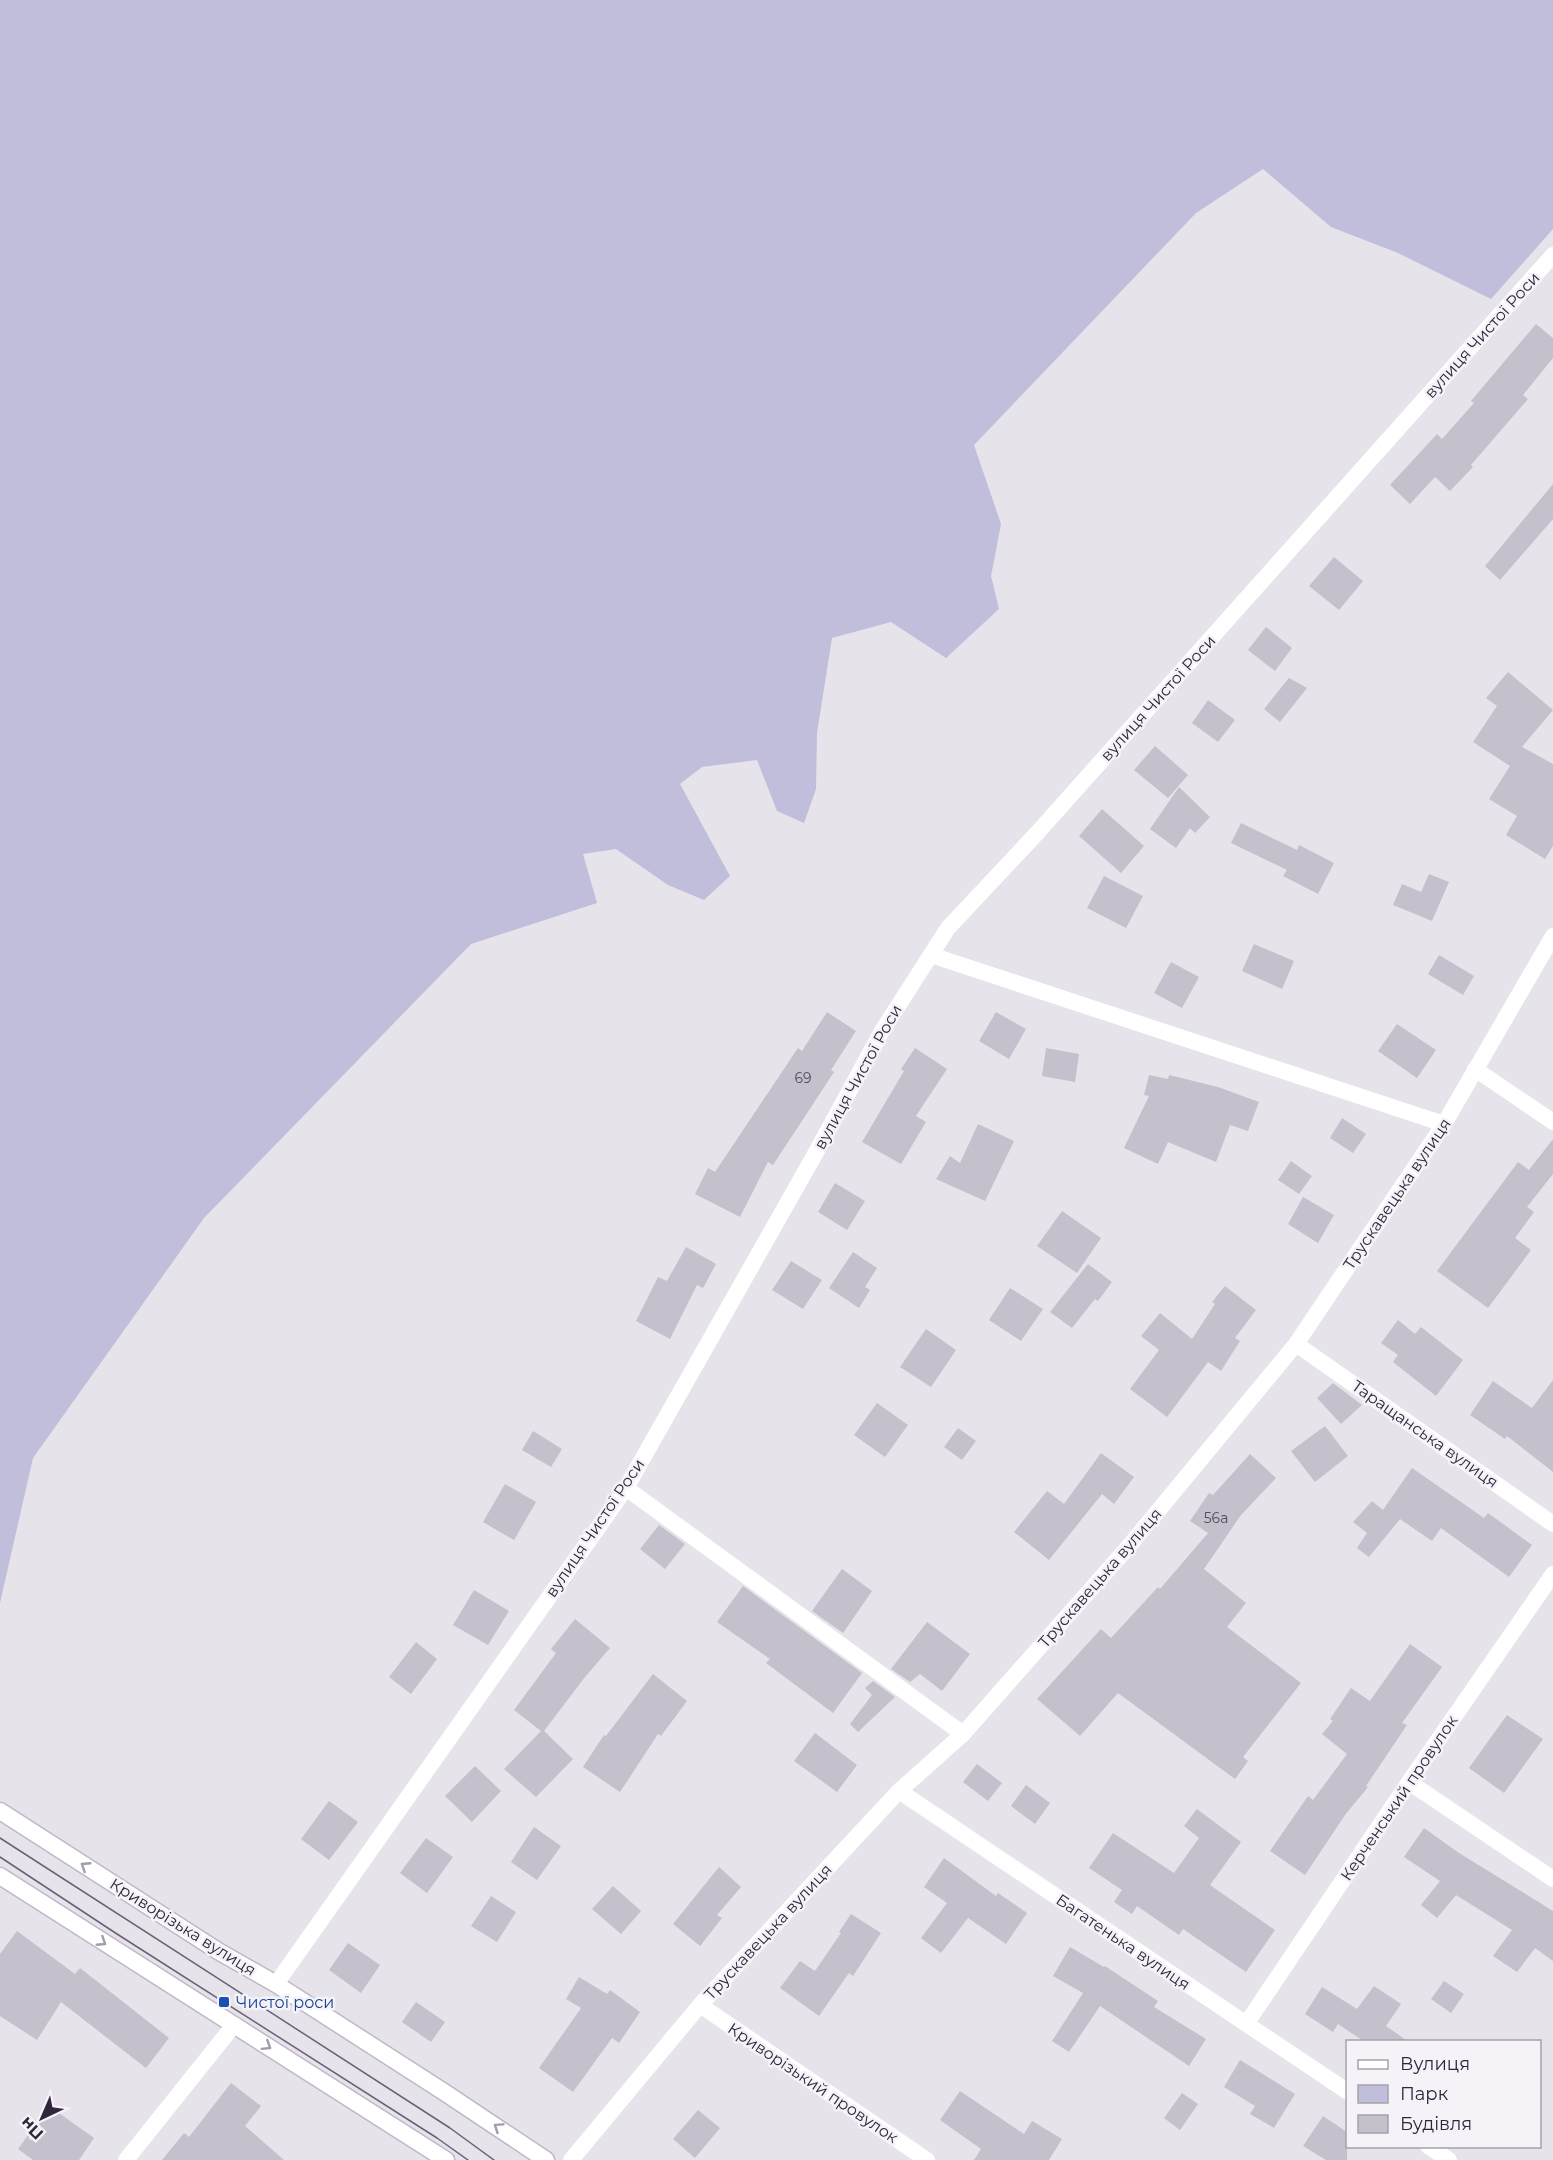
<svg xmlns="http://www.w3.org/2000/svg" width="1553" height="2160" viewBox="0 0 1553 2160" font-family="Montserrat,sans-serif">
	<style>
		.green { fill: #c0beda }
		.building { fill: #c4c0cc }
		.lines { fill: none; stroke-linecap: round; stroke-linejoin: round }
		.secondary-casing { stroke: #c0b7ca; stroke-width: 19 }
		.minor { stroke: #fff; stroke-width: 16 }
		.secondary { stroke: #fff; stroke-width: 16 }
		.tram { stroke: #6c5f76; stroke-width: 1.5 }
		.oneway { stroke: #a29da7 }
		.transit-dot { fill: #1a4fb4; stroke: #f5f3f8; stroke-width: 2 }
		.labels { text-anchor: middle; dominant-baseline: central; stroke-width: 5; stroke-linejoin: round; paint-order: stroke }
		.number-label { font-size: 14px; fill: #564c5f }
		.street-label { font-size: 16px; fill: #31253b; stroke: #f5f3f8 }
		.transit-label { font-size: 16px; fill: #164399; stroke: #f5f3f8; text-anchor: start }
	</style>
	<rect width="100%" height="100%" fill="#e6e3eb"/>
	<!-- green -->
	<path class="green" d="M0,0h1553v229l-62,70 -93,-46 -67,-26 -68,-58 -67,44 -222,232 27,79 -10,52 8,33 -53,49 -55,-36 -59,16 -15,95 -1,56 -12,34 -27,-12 -20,-51 -55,7 -22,17 50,92 -26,24 -36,-15 -52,-36 -33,5 14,49 -126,41 -267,274 -171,240 -33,145z"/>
	<!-- building -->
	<path class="building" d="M1536,324l17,14v20l-30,37 5,4 -57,66 2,2 -23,24 -15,-14 -25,27 -20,-19 47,-51 5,5 32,-36 -3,-2z
		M1553,484v35l-53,61 -15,-14z
		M1334,557l29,24 -24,29 -30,-24z
		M1266,627l26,21 -17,23 -27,-21z
		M1508,672l45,38 -31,37 31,17v82l-8,13 -39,-24 11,-19 -28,-17 21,-33 -37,-24 24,-36 -11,-8z
		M1289,678l18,10 -27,34 -16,-13z
		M1208,700l27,20 -17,22 -26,-19z
		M1155,746l33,29 -20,23 -34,-28z
		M1179,787l31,30 -15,16 -5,-5 -14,20 -26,-19z
		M1102,809l42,37 -23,27 -42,-37z
		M1241,823l56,27 2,-5 35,18 -16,31 -35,-18 4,-6 -56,-27z
		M1429,874l20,8 -17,39 -39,-16 9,-21 19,8z
		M1104,876l39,20 -17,32 -39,-20z
		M1254,944l40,17 -12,28 -40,-18z
		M1439,955l35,21 -11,19 -35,-21z
		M1171,962l28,15 -17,31 -28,-15z
		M827,1012l29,19 -25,39 3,2 -61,93 -5,-3 -28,55 -45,-23 13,-26 7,4 83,-124 4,3z
		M996,1012l30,17 -17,30 -30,-18z
		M1397,1024l39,26 -19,28 -39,-27z
		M915,1048l32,21 -31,47 10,6 -25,42 -39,-22 42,-71 -3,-2z
		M1046,1048l33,6 -4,28 -33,-6z
		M1149,1075l19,4 1,-4 49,12 41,15 -11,29 -18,-6 -14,37 -48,-20 -10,22 -34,-16 25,-52 -5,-1z
		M1342,1118l24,16 -13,19 -23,-15z
		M978,1124l36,17 -29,60 -49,-22 14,-23 10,7z
		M1553,1139v35l-26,33 7,5 -19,26 16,12 -43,58 -51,-37 81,-109 11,8z
		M1291,1161l21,15 -13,18 -21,-14z
		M835,1183l30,18 -18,29 -29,-18z
		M1303,1197l31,18 -16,28 -30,-19z
		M1062,1211l39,27 -24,35 -40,-27z
		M686,1247l30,17 -13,24 -6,-3 -27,54 -34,-18 22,-44 9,4z
		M853,1252l24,16 -12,19 5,3 -11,18 -30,-20z
		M791,1261l31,19 -19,29 -31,-19z
		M1088,1264l24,18 -14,19 -3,-2 -23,29 -22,-16z
		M1225,1286l31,24 -21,28 5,3 -19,30 -13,-9 -41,55 -37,-28 29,-39 -18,-14 19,-23 32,26 23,-35 -3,-2z
		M1010,1288l33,21 -22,32 -32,-21z
		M1398,1320l17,14 6,-7 42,33 -27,36 -43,-34 5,-7 -17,-12z
		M926,1329l30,21 -25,37 -31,-20z
		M1553,1380v92l-46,-36 -2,3 -35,-24 23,-34 39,27z
		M1333,1383l29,22 -21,19 -24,-26z
		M877,1403l31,22 -23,32 -31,-22z
		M1325,1426l23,30 -33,26 -24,-31z
		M958,1428l18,13 -14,19 -18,-13z
		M533,1431l29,18 -11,18 -29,-17z
		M1101,1453l33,24 -20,27 -12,-10 -53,66 -35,-28 33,-41 17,13z
		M1250,1454l26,24 -35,37 -37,54 42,34 -19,24 74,56 -58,74 5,4 -13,18 -117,-86 -38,43 -43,-37 64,-70 10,9 47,-51 2,2 48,-56 -18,-12 19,-28 4,2z
		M1412,1468l72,50 4,-5 44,32 -23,32 -68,-49 -9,13 -32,-22 -31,38 -12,-9 10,-15 -14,-11 19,-21 11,9z
		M505,1484l31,18 -22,38 -31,-18z
		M659,1525l26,19 -20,25 -25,-20z
		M842,1569l30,22 -29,42 -31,-22z
		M743,1586l119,87 -29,40 -67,-50 4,-4 -53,-37z
		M474,1590l35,21 -21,34 -35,-20z
		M575,1619l35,29 -25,29 -41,54 29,28 -37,38 -32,-28 37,-38 -27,-21 42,-57 -5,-4z
		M927,1622l43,32 -28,37 -22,-17 -10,8 -19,-13z
		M416,1642l21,17 -26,35 -22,-17z
		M1410,1644l32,23 -40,56 5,2 -41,61 2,1 -23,28 -40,60 -35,-24 38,-55 5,4 34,-46 -25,-20 11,-13 -3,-2 21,-31 19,13z
		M653,1674l34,27 -26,35 -3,-2 -38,58 -37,-25 21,-32 2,1z
		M873,1681l22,16 -37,35 -8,-8 22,-29 -7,-7z
		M1507,1715l36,24 -39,54 -35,-25z
		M815,1733l42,32 -20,27 -43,-31z
		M977,1764l25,19 -14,18 -25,-19z
		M475,1766l26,25 -29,31 -27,-26z
		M1026,1785l24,18 -15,21 -24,-18z
		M329,1801l29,21 -29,38 -28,-21z
		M1197,1809l44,33 -31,43 65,45 -29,42 -63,-43 -4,6 -42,-29 -5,8 -18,-12 8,-12 -33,-22 24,-35 61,40 25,-35 -15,-12z
		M534,1827l27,19 -24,34 -26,-18z
		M1424,1828l35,25 94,58v50l-18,-13 -18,24 -24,-16 19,-26 -56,-35 -19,23 -16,-13 19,-24 -36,-24z
		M426,1838l27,19 -26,36 -27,-20z
		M944,1858l52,38 2,-3 29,20 -21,31 -38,-26 -27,35 -20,-15 26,-35 -23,-16z
		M719,1867l22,20 -24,28 5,3 -22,28 -27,-22z
		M613,1886l28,25 -20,23 -29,-25z
		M491,1896l25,16 -19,30 -26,-16z
		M851,1914l30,19 -28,43 -4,-3 -30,43 -39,-28 20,-27 15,10 26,-38 -2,-1z
		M17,1931l58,43 5,-6 89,70 -23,30 -85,-66 -24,38 -37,-24v-62z
		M348,1943l32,22 -19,28 -32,-23z
		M1070,1947l34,20 1,-1 53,35 -4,6 52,32 -17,27 -89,-60 -31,46 -17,-11 31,-48 -30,-17z
		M579,1977l28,17 3,-4 30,22 -21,31 -7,-5 -39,54 -34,-24 42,-60 -15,-9z
		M1444,1981l20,13 -13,19 -20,-14z
		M1374,1986l27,18 -15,22 23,16h-44l-27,-18 -5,8 -28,-18 17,-27 35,22z
		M416,2002l29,20 -14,20 -29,-20z
		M1240,2060l55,34 -21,34 -24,-14 5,-8 -31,-19z
		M231,2083l30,23 -16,20 39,34h-122l22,-27 5,4z
		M960,2091l64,43 8,-13 30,18 -13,21h-75l7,-11 -41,-29z
		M1182,2093l16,11 -18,26 -16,-12z
		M49,2106l45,32 -15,22h-46l-15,-11z
		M698,2110l22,18 -25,30 -22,-19z
		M1323,2116l24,16v28h-21l-23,-14z"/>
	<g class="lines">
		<defs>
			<path id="secondary" d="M0,1811l218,140 58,33 168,108 102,68
				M0,1876l446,284"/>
		</defs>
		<!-- secondary casing -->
		<use href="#secondary" class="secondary-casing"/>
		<!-- minor -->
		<path class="minor" d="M931,955l513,169
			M1475,1069l78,53
			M1296,1344l257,180
			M626,1488l337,246
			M1409,1782l144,97
			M899,1791l449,301
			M276,1984l350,-496 188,-332 68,-125 66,-103 90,-96 515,-577
			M700,2005l227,155
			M1246,2024l163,-242 144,-208
			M1428,2146l21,14
			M126,2160l108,-135
			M571,2160l129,-155 199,-214 64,-57 166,-188 167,-202 148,-220 109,-188"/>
		<!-- secondary -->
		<use href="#secondary" class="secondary"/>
		<!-- tram -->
		<path class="tram" d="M0,1838l450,290 44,32
			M0,1857l117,77 320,204 31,22"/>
	</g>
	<!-- one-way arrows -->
	<defs><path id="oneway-chevron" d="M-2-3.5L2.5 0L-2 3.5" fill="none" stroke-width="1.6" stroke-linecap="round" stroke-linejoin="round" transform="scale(1.5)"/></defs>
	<g class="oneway">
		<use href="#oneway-chevron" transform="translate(85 1866) rotate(-147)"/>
		<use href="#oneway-chevron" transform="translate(102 1942) rotate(33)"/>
		<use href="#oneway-chevron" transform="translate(267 2046) rotate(32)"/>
		<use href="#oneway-chevron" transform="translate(498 2127) rotate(-146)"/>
	</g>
	<!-- markers -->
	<rect class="transit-dot" x="218" y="1996" width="12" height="12" rx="3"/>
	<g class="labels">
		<!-- number labels -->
		<g class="number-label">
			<text x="803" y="1078">69</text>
			<text x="1216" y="1518">56а</text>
		</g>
		<!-- street labels -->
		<g class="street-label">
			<text transform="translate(1482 335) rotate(-48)">вулиця Чистої Роси</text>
			<text transform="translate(1158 698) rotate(-48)">вулиця Чистої Роси</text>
			<text transform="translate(858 1077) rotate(-61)">вулиця Чистої Роси</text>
			<text transform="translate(1397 1194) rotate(-56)">Трускавецька вулиця</text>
			<text transform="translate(1425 1434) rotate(35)">Таращанська вулиця</text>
			<text transform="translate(595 1528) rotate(-56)">вулиця Чистої Роси</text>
			<text transform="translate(1100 1578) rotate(-49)">Трускавецька вулиця</text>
			<text transform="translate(1399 1798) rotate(-56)">Керченський провулок</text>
			<text transform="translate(183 1927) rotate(32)">Криворізька вулиця</text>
			<text transform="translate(768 1932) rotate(-47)">Трускавецька вулиця</text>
			<text transform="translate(1123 1942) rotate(34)">Багатенька вулиця</text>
			<text transform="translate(813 2083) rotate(34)">Криворізький провулок</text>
		</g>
		<!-- transit labels -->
		<g class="transit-label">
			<text x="236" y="2002">Чистої роси</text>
		</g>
	</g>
	<!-- legend -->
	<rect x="1346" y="2040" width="195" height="108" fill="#f5f3f8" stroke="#a7a1ac" stroke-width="1.5"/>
	<rect x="1358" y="2060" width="30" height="9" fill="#ffffff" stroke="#a7a1ac" stroke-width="1.5"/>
	<text x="1400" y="2070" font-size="18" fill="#31253b">Вулиця</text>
	<rect x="1358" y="2085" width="30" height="18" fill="#c0beda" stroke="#a7a1ac" stroke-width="1.5"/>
	<text x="1400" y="2100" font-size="18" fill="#31253b">Парк</text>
	<rect x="1358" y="2115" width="30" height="18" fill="#c4c0cc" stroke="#a7a1ac" stroke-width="1.5"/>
	<text x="1400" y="2130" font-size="18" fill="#31253b">Будівля</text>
	<!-- north arrow -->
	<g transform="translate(42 2118) rotate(224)" stroke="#f5f3f8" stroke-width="4.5" paint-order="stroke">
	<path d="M0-4.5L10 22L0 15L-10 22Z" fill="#31253b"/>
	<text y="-9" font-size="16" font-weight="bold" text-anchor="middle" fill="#31253b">Пн</text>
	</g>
</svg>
